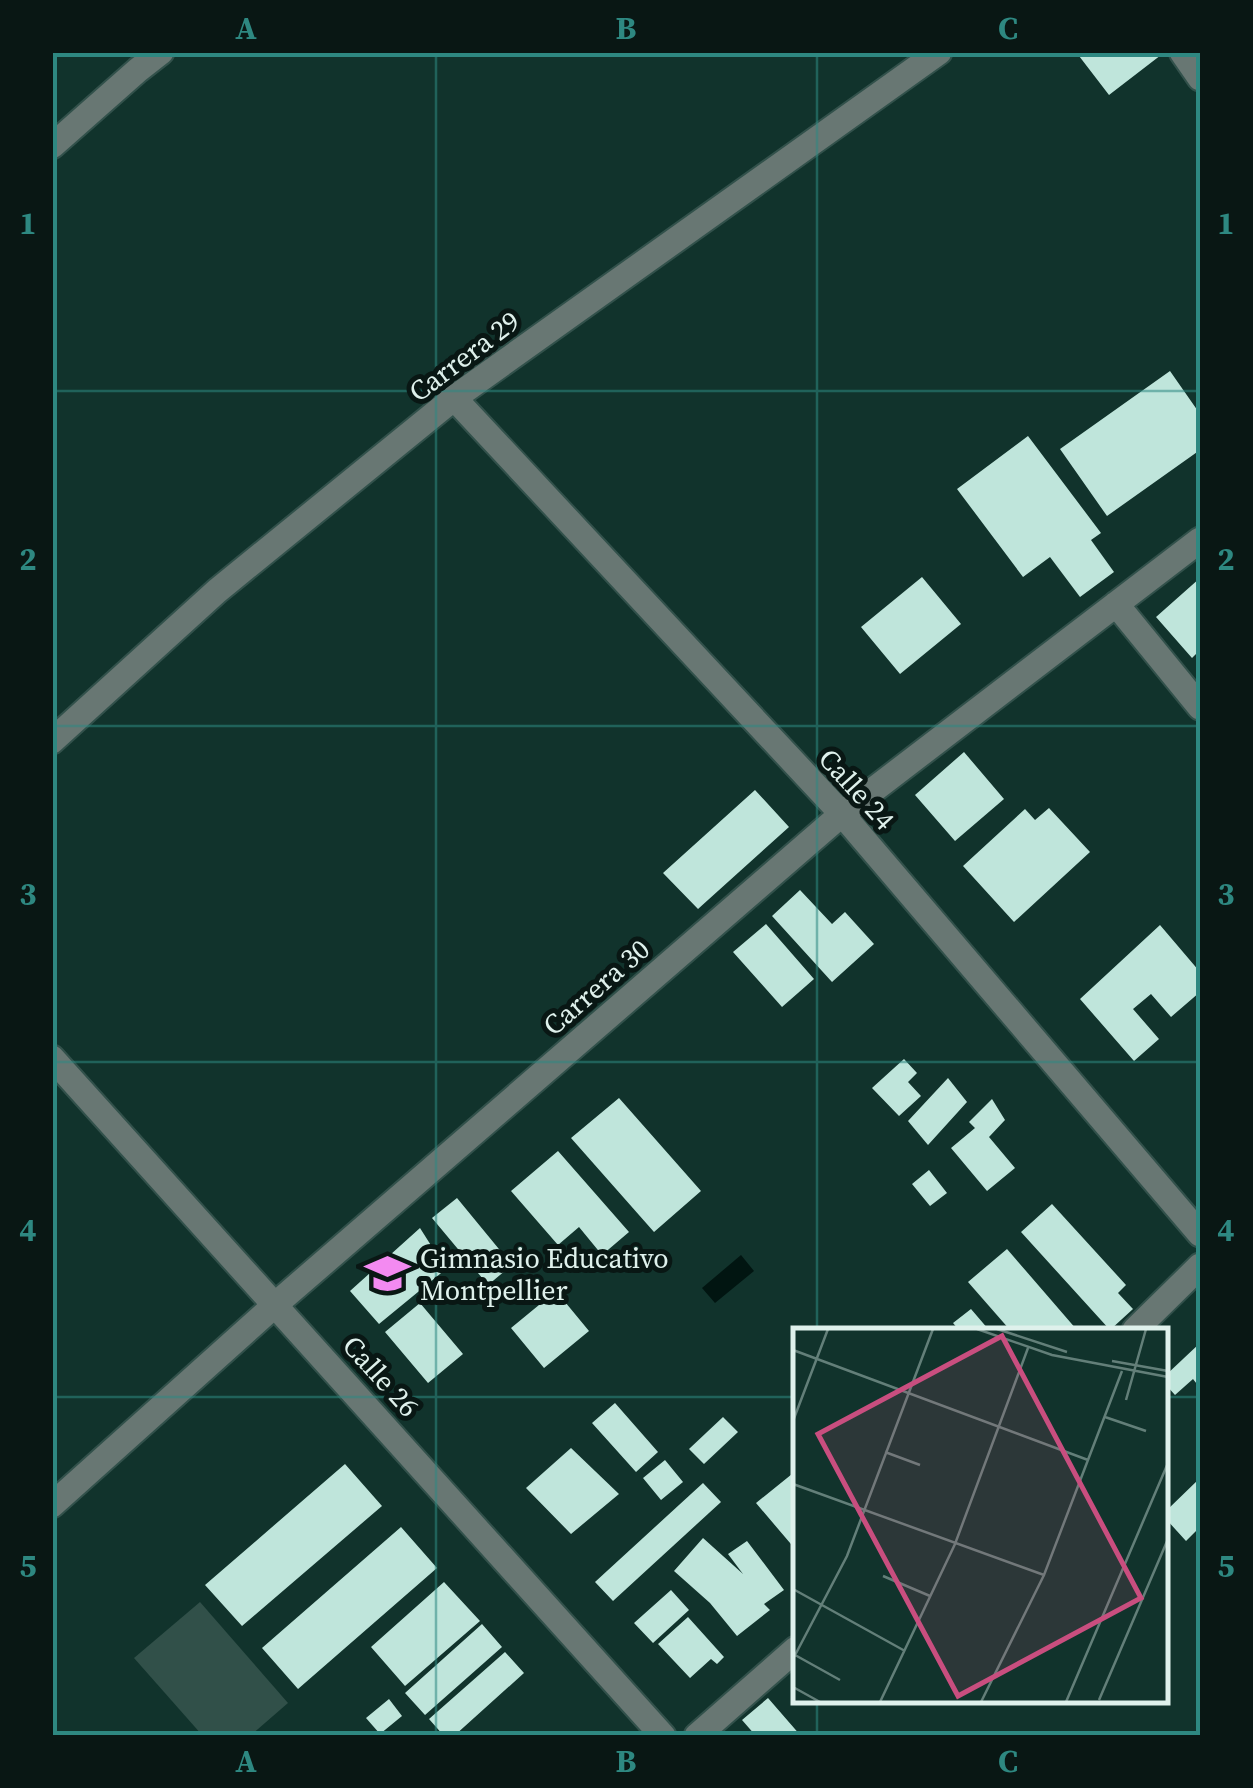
<svg xmlns="http://www.w3.org/2000/svg" width="1253" height="1788" viewBox="0 0 1253 1788" font-family="'Source Serif 4',serif">
	<style>
		.green { fill: #315049 }
		.water { fill: #011511 }
		.building { fill: #bfe5db }
		.lines { fill: none; stroke-linecap: round; stroke-linejoin: round }
		.minor-casing { stroke: #32514b; stroke-width: 29 }
		.minor { stroke: #687773; stroke-width: 25 }
		.grid { fill: none; stroke: #2e8881; stroke-width: 2.5; stroke-opacity: 0.55 }
		.labels { text-anchor: middle; dominant-baseline: central; stroke-width: 10; stroke-linejoin: round; paint-order: stroke }
		.street-label { font-size: 28px; fill: #dff1ec; stroke: #091714 }
		.poi-label { font-size: 28px; fill: #dff1ec; stroke: #091714; text-anchor: start }
		.inset-road { fill: none; stroke: #637f79; stroke-width: 2.5 }
		.view { fill: #c94e7f; fill-opacity: 0.15; stroke: #c94e7f; stroke-width: 5 }
		.inset-edge { fill: none; stroke: #dff1ec; stroke-width: 5 }
		.neatline { fill: none; stroke: #2e8881; stroke-width: 4 }
		.grid-label { font-size: 32px; text-anchor: middle; font-weight: bold; fill: #2e8881 }
	</style>
	<rect width="100%" height="100%" fill="#11332c"/>
	<!-- green -->
	<path class="green" d="M200,1602l88,101 -37,32h-49l-68,-77z"/>
	<!-- water -->
	<path class="water" d="M741,1255l13,16 -39,32 -13,-15z"/>
	<!-- building -->
	<path class="building" d="M1076,52h83l2,3 -52,40z
		M1170,371l30,43v36l-93,66 -47,-67z
		M1028,436l73,97 -10,7 23,32 -34,25 -30,-40 -27,20 -66,-88z
		M922,577l39,47 -61,50 -39,-47z
		M1200,578v72l-8,8 -36,-41z
		M964,752l40,47 -49,42 -40,-46z
		M755,790l34,37 -91,82 -35,-36z
		M1049,808l41,44 -76,70 -51,-56 62,-57 10,11z
		M800,890l32,34 13,-12 29,32 -42,38 -60,-66z
		M766,924l48,55 -32,28 -49,-55z
		M1160,925l40,47v20l-29,25 -20,-23 -18,15 26,30 -25,22 -54,-62z
		M904,1059l13,14 -9,9 13,14 -22,20 -27,-28z
		M948,1078l19,24 -39,43 -20,-24z
		M619,1098l82,93 -47,41 -83,-94z
		M992,1099l13,21 -16,17 26,31 -28,23 -36,-43 24,-20 -6,-6z
		M558,1151l71,81 -27,23 -23,-28 -21,18 -47,-54z
		M929,1170l18,23 -17,13 -18,-22z
		M457,1198l55,67 -24,20 -56,-67z
		M1052,1204l74,81 -8,8 15,16 -23,21 -89,-98z
		M420,1228l26,41 -67,55 -29,-33z
		M1007,1249l70,81h-67l-42,-48z
		M556,1291l33,40 -45,37 -33,-40z
		M420,1303l43,51 -35,29 -43,-51z
		M971,1309l18,21h-30l-6,-7z
		M1200,1343v45l-7,-9 -18,16 -9,-10v-10z
		M615,1403l43,49 -22,20 -44,-49z
		M723,1417l15,15 -34,32 -15,-15z
		M571,1448l48,46 -48,40 -45,-46z
		M665,1460l18,22 -22,18 -18,-22z
		M345,1464l37,42 -140,120 -37,-41z
		M792,1474l4,5v71l-40,-47z
		M1200,1478v55l-3,-3 -11,11 -20,-22v-8z
		M703,1483l18,19 -108,99 -18,-19z
		M401,1527l36,41 -139,121 -36,-41z
		M703,1538l40,36 -15,-20 19,-13 37,49 -20,14 6,6 -33,26 -27,-33 -36,-32z
		M444,1582l36,39 -75,65 -34,-39z
		M671,1590l18,20 -36,33 -19,-20z
		M688,1617l36,40 -7,7 -6,-5 -21,19 -32,-34z
		M482,1624l20,23 -77,68 -20,-22z
		M505,1652l19,21 -70,63h-10l-15,-17z
		M768,1698l33,38h-45l-14,-16z
		M389,1699l13,17 -22,18 -14,-16z"/>
	<g class="lines">
		<defs>
			<path id="minor" d="M1182,52l18,26
				M52,146l86,-76 23,-18
				M454,398l388,416 358,420
				M1116,604l84,103
				M52,741l165,-150 237,-193 485,-346
				M52,1058l611,678
				M1135,1330l65,-64
				M52,1505l224,-201 566,-490 358,-274
				M697,1736l99,-87"/>
		</defs>
		<!-- minor casing -->
		<use href="#minor" class="minor-casing"/>
		<!-- minor -->
		<use href="#minor" class="minor"/>
	</g>
	<!-- grid -->
	<path class="grid" d="M436,52v1684M817,52v1278M52,391h1148M52,726h1148M52,1062h1148M52,1397h744M1166,1397h34M817,1700v36"/>
	<!-- icons -->
	<defs>
		<symbol id="school-bare" viewBox="-9 -9 18 18"><path d="M0-5L7-2L0 1L-7-2ZM-4 1L0 2.5L4 1V4Q0 6-4 4Z" fill="#f38af1" stroke="#091714" stroke-width="2.5" paint-order="stroke"/></symbol>
	</defs>
	<g fill-rule="evenodd">
		<use href="#school-bare" x="356" y="1242" width="63" height="63"/>
	</g>
	<g class="labels">
		<!-- street labels -->
		<g class="street-label">
			<text transform="translate(464 356) rotate(-37)">Carrera 29</text>
			<text transform="translate(857 789) rotate(48)">Calle 24</text>
			<text transform="translate(596 987) rotate(-41)">Carrera 30</text>
			<text transform="translate(381 1376) rotate(48)">Calle 26</text>
		</g>
		<!-- poi labels -->
		<g class="poi-label">
			<text x="420" y="1258">Gimnasio Educativo<tspan x="420" dy="32">Montpellier</tspan></text>
		</g>
	</g>
	<!-- overview -->
	<g transform="translate(793 1328)">
		<rect width="375" height="375" fill="#11332c"/>
		<path class="inset-road" d="M184,1l75,26 116,22M204,1l70,23M0,22l295,110M319,33l56,10M333,72l20,-71M312,89l41,14M0,93l35,-92M92,124l35,13M0,156l251,91M90,248l47,20M0,261l112,62M2,327l45,25M0,331l54,-103 86,-227M0,359l27,15M306,372l69,-161M87,374l75,-158 73,-196M188,374l63,-127 78,-204M273,374l102,-239"/>
		<path class="view" d="M209,8l139,262 -183,98 -140,-262z"/>
		<rect width="375" height="375" class="inset-edge"/>
	</g>
	<!-- border -->
	<rect width="1253" height="1788" fill="none" stroke="#091714" stroke-width="110"/>
	<rect x="55" y="55" width="1143" height="1678" class="neatline"/>
	<g class="grid-label">
		<text x="246" y="39">A</text>
		<text x="626" y="39">B</text>
		<text x="1008" y="39">C</text>
		<text x="28" y="234">1</text>
		<text x="1226" y="234">1</text>
		<text x="28" y="570">2</text>
		<text x="1226" y="570">2</text>
		<text x="28" y="905">3</text>
		<text x="1226" y="905">3</text>
		<text x="28" y="1241">4</text>
		<text x="1226" y="1241">4</text>
		<text x="28" y="1577">5</text>
		<text x="1226" y="1577">5</text>
		<text x="246" y="1772">A</text>
		<text x="626" y="1772">B</text>
		<text x="1008" y="1772">C</text>
	</g>
</svg>
